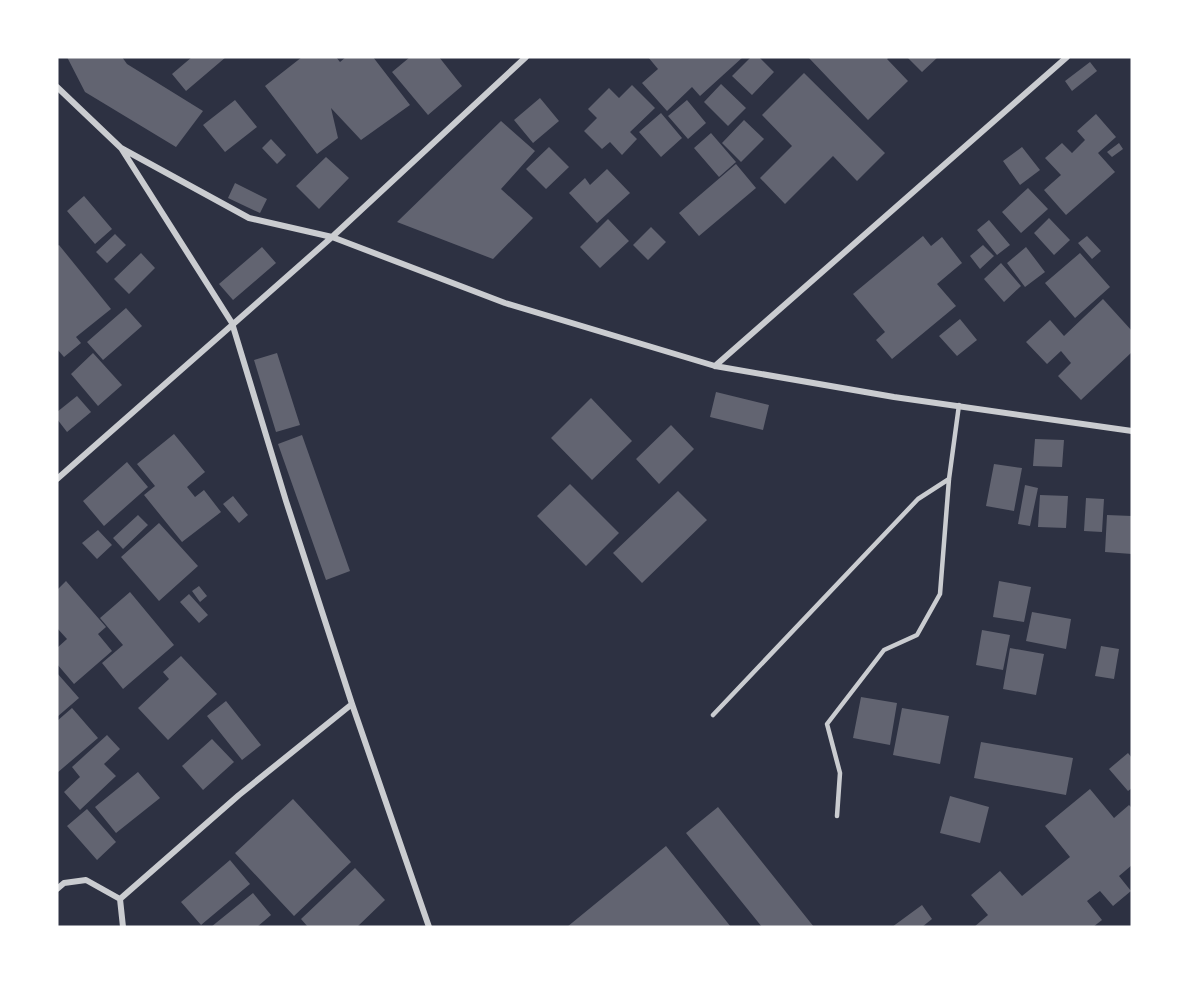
<svg xmlns="http://www.w3.org/2000/svg" width="1189" height="984" viewBox="0 0 1189 984" font-family="'Source Serif 4',serif">
	<style>
		.building { fill: #626471 }
		.lines { fill: none; stroke-linecap: round; stroke-linejoin: round }
		.service { stroke: #caccd0; stroke-width: 4.5 }
		.minor { stroke: #caccd0; stroke-width: 6 }
	</style>
	<rect width="100%" height="100%" fill="#2d3142"/>
	<!-- building -->
	<path class="building" d="M67,57h55l5,7 76,47 -27,36 -91,-55z
		M192,57h34l-40,34 -14,-17z
		M302,57h34l4,5 6,-5h27l37,48 -49,35 -30,-32 7,30 -21,16 -52,-68z
		M410,57h29l23,29 -34,29 -36,-43z
		M648,57h95l-43,39 -8,-9 -25,24 -25,-28 16,-14z
		M751,57h8l15,15 -22,23 -20,-19z
		M811,57h78l-2,2 21,22 -40,39 -59,-62z
		M907,57h31l-16,15z
		M1090,62l7,9 -25,20 -7,-10z
		M804,73l81,80 -28,28 -24,-25 -48,48 -25,-26 32,-32 -30,-31z
		M721,84l25,24 -18,18 -24,-24z
		M632,85l23,23 -25,24 7,7 -15,16 -12,-13 -8,7 -18,-18 13,-13 -9,-9 21,-21 10,10z
		M540,98l19,23 -26,22 -19,-23z
		M235,100l22,27 -32,25 -22,-27z
		M687,100l19,23 -18,16 -20,-23z
		M661,113l21,25 -21,19 -22,-25z
		M1096,114l20,23 -18,16 17,19 -49,43 -22,-25 17,-15 -16,-17 17,-15 10,10 13,-13 -8,-9z
		M744,120l20,19 -23,23 -19,-19z
		M501,121l34,30 -34,38 32,29 -40,41 -96,-37z
		M711,133l25,29 -17,15 -25,-29z
		M271,139l15,16 -9,9 -15,-16z
		M1119,143l4,6 -11,8 -5,-5z
		M549,147l20,20 -23,22 -20,-20z
		M1022,147l18,23 -20,15 -17,-24z
		M326,157l23,21 -30,31 -23,-23z
		M736,164l20,24 -57,48 -20,-23z
		M607,169l23,24 -33,30 -28,-30 16,-15 5,7z
		M235,183l32,16 -7,14 -32,-15z
		M1028,188l20,21 -27,24 -19,-21z
		M84,196l28,33 -17,15 -28,-33z
		M1049,218l21,22 -16,15 -20,-22z
		M608,219l21,22 -29,27 -20,-21z
		M989,220l21,25 -13,10 -20,-25z
		M651,227l15,15 -18,18 -15,-15z
		M115,234l11,11 -19,18 -11,-11z
		M923,236l8,10 11,-9 20,26 -25,21 19,22 -64,53 -16,-19 9,-8 -32,-38z
		M1087,236l14,15 -9,8 -14,-16z
		M59,245l52,64 -35,28 5,6 -17,14 -7,-8v-103z
		M983,245l11,11 -14,13 -10,-13z
		M262,247l14,16 -43,37 -14,-16z
		M1026,247l19,25 -20,15 -18,-24z
		M141,253l14,15 -26,26 -15,-15z
		M1080,253l30,34 -35,31 -30,-35z
		M1001,263l20,23 -17,16 -20,-23z
		M1103,299l29,32v21l-51,48 -23,-24 13,-13 -10,-12 -14,13 -21,-22 24,-22 14,16z
		M126,308l16,18 -39,34 -16,-18z
		M960,319l17,21 -20,16 -18,-20z
		M93,353l29,32 -24,21 -27,-32z
		M277,353l23,72 -24,7 -22,-72z
		M716,392l53,13 -6,25 -53,-13z
		M77,396l14,16 -24,20 -10,-13v-7z
		M591,398l41,43 -40,39 -41,-42z
		M671,425l23,24 -35,35 -23,-25z
		M174,434l31,38 -18,15 8,10 9,-7 17,22 -39,30 -38,-47 11,-9 -18,-22z
		M302,435l48,136 -24,9 -48,-136z
		M1035,439l29,1 -2,27 -29,-1z
		M127,462l21,25 -44,39 -21,-25z
		M994,464l28,4 -8,43 -28,-5z
		M570,484l49,49 -33,33 -49,-50z
		M1025,485l13,3 -8,38 -12,-2z
		M678,491l29,29 -65,63 -29,-30z
		M1040,495l28,1 -2,32 -28,-1z
		M233,496l15,19 -9,8 -16,-19z
		M1086,498l18,1 -2,33 -18,-1z
		M138,515l10,10 -25,24 -10,-11z
		M1107,515l25,1v38l-27,-2z
		M159,523l39,43 -39,35 -38,-44z
		M98,530l14,15 -15,14 -15,-16z
		M66,581l40,46 -8,7 14,17 -38,33 -17,-20v-16l10,-9 -10,-11v-38z
		M999,581l32,6 -7,35 -31,-5z
		M199,586l8,10 -7,6 -8,-11z
		M130,592l44,53 -51,44 -21,-26 21,-18 -23,-27z
		M189,594l19,21 -9,8 -19,-21z
		M1032,612l39,7 -5,30 -40,-8z
		M982,630l28,5 -7,35 -27,-5z
		M1101,646l18,3 -5,30 -19,-3z
		M1010,648l34,6 -8,41 -33,-6z
		M181,656l36,38 -49,46 -30,-32 31,-29 -6,-7z
		M57,673l22,25 -22,19z
		M861,697l36,6 -7,42 -37,-7z
		M226,701l35,44 -19,15 -35,-44z
		M72,708l26,30 -41,35v-52z
		M902,708l47,8 -9,48 -47,-9z
		M107,735l13,14 -16,15 12,12 -36,34 -16,-18 16,-15 -8,-10z
		M212,739l22,23 -31,28 -21,-24z
		M981,742l92,16 -7,37 -92,-17z
		M1128,753l4,5v30l-4,3 -19,-22z
		M138,772l22,26 -44,35 -21,-26z
		M1090,789l24,29 15,-13 3,3v57l-13,11 12,15 -18,15 -13,-15 -13,10 15,19 -9,7h-119l14,-12 -17,-20 29,-24 22,25 48,-39 -25,-31z
		M950,796l39,11 -9,36 -40,-10z
		M293,799l58,63 -57,54 -59,-63z
		M718,807l96,120h-52l-76,-94z
		M87,809l29,33 -19,18 -30,-34z
		M666,846l65,81h-164z
		M230,860l20,24 -49,41 -20,-23z
		M355,868l30,32 -28,27h-49l-7,-8z
		M253,893l18,22 -14,12h-46z
		M922,905l10,14 -10,8h-30z"/>
	<g class="lines">
		<!-- service -->
		<path class="service" d="M713,715l205,-216 31,-20
			M837,816l3,-43 -13,-49 57,-74 33,-15 23,-41 9,-115 10,-74"/>
		<!-- minor -->
		<path class="minor" d="M57,87l64,61 111,175 54,178 66,203 77,223
			M121,148l128,70 83,19 173,66 210,63 179,31 238,34
			M715,366l352,-309
			M57,479l275,-242 194,-180
			M57,889l7,-6 22,-3 34,19
			M120,899l119,-104 113,-91
			M120,899l3,28"/>
	</g>
	<!-- border -->
	<rect width="1189" height="984" fill="none" stroke="#ffffff" stroke-width="117"/>
</svg>
